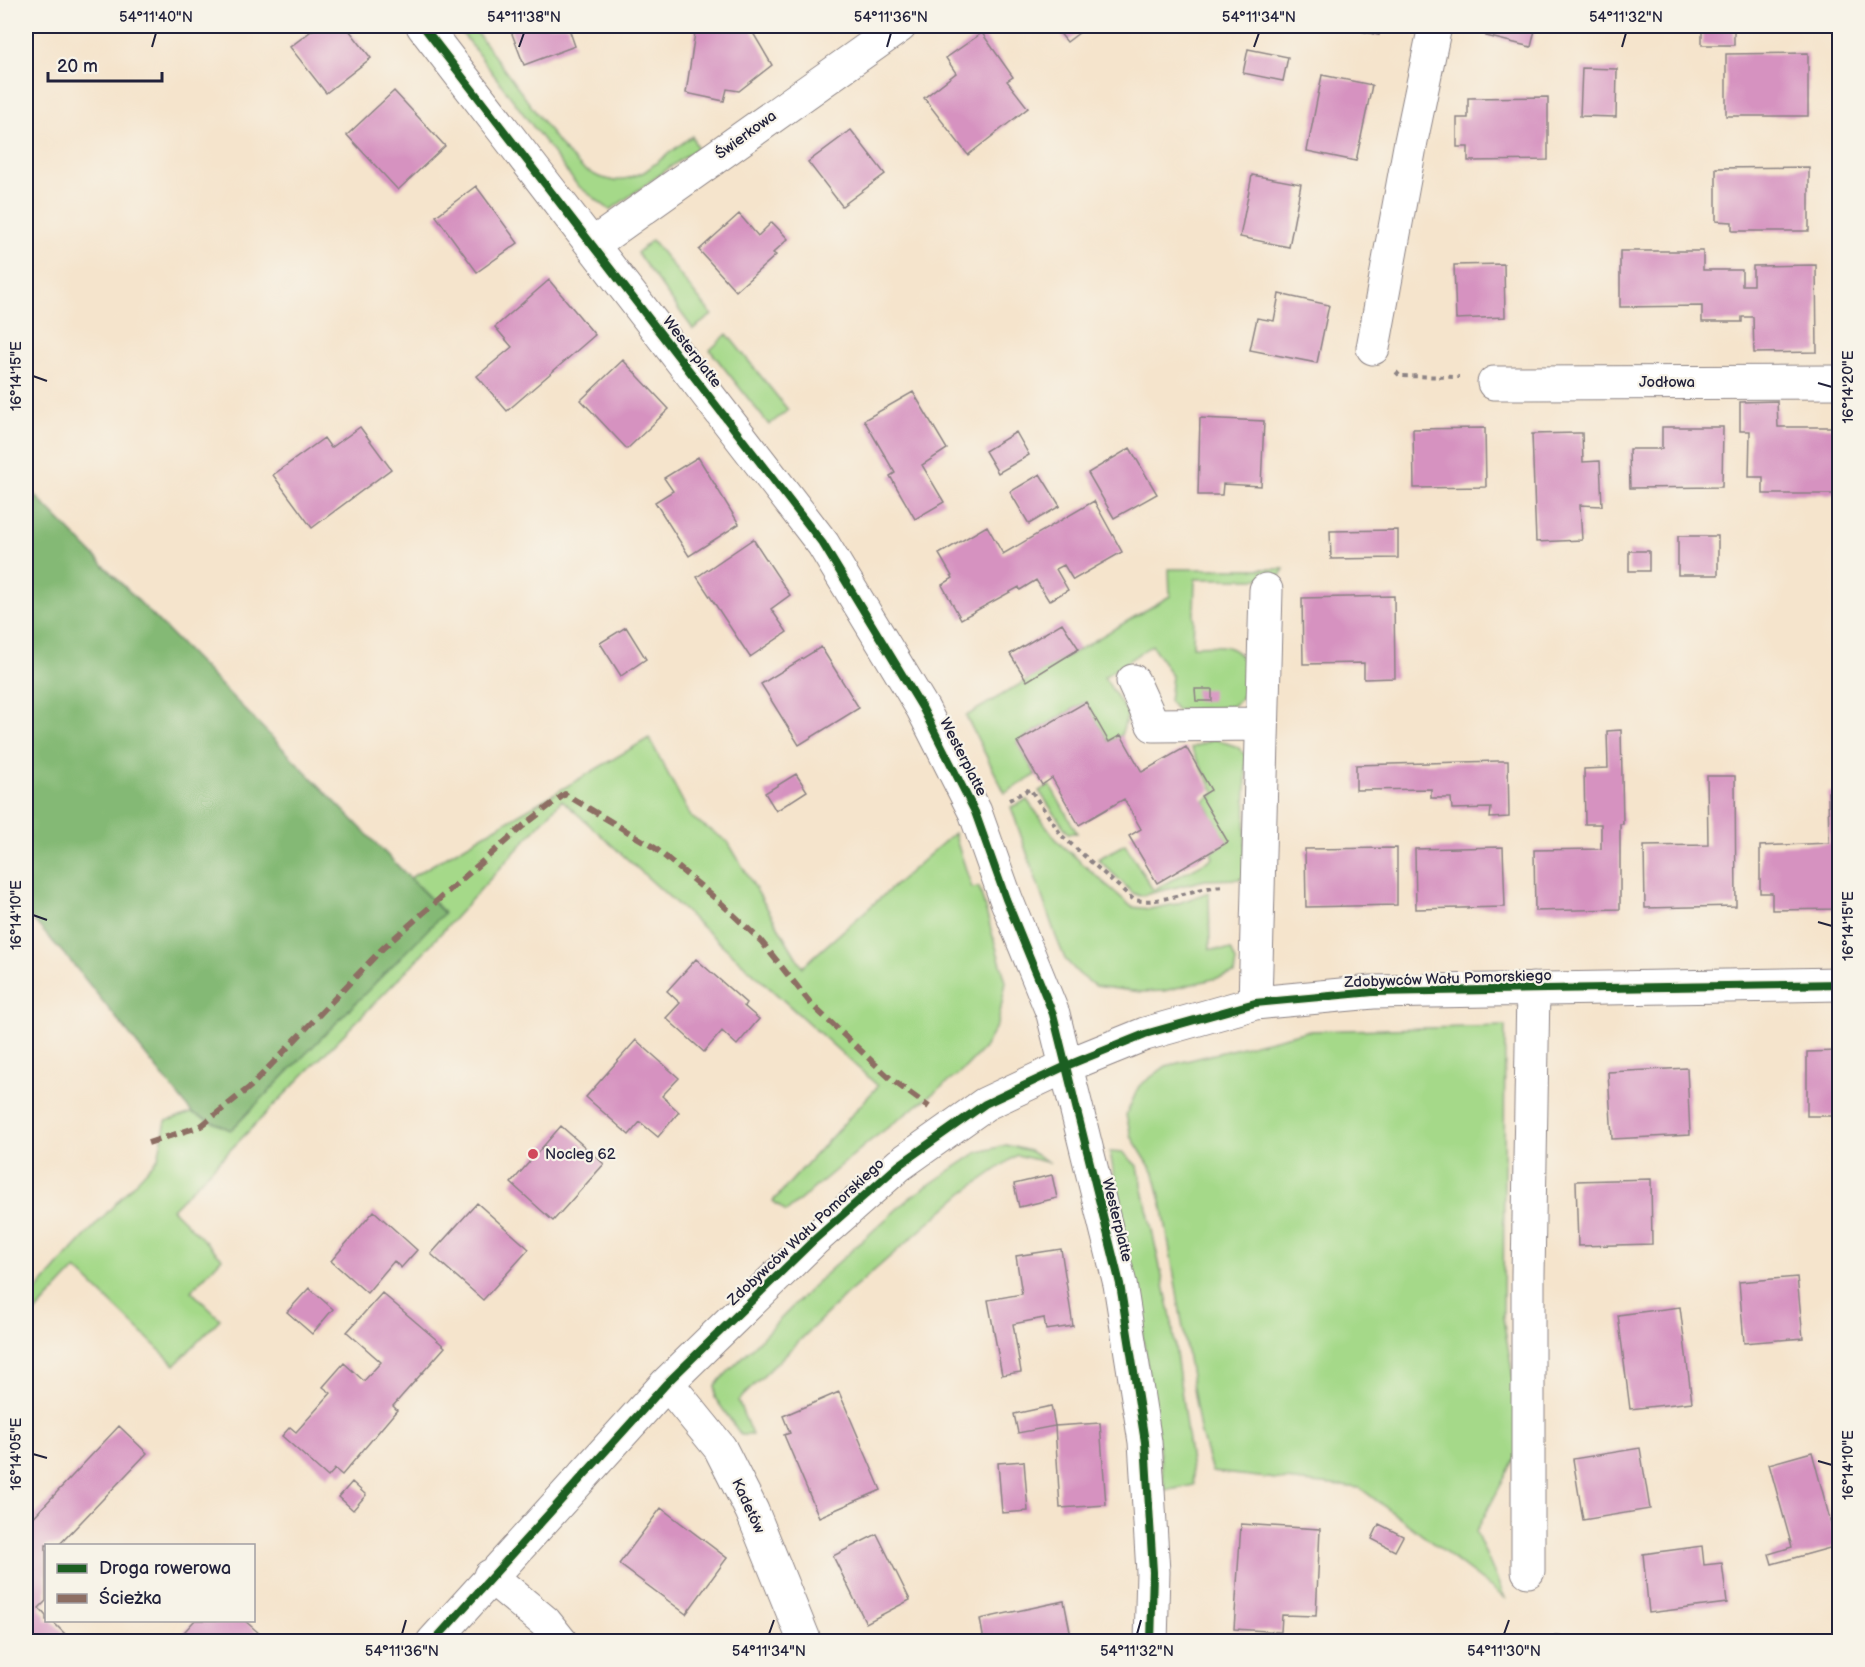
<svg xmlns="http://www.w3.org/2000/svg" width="1865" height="1667" viewBox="0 0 1865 1667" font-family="'Balsamiq Sans',sans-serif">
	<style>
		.green { fill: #a5d989; stroke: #647e62; stroke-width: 1.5 }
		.forest { fill: #84b975; stroke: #536e58; stroke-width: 1.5 }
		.building { fill: #d692c0 }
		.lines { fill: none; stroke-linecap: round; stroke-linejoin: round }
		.minor-casing { stroke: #8c8384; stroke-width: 35 }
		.path { stroke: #8c8384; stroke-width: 4; stroke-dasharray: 4.5 4.5; stroke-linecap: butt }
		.minor { stroke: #fff; stroke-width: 33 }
		.quiet { stroke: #8d6e63; stroke-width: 6; stroke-dasharray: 12 6; stroke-linecap: butt }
		.cycleway-casing { stroke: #f7f3e8; stroke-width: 11 }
		.cycleway { stroke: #1b5e20; stroke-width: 8 }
		.ticks { fill: none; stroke: #22223b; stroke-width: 2 }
		.poi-dot { fill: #d1495b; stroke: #f7f3e8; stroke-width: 2 }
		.labels { text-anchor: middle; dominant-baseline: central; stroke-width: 4.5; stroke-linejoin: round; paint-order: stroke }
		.street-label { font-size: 15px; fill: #22223b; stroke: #f7f3e8 }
		.poi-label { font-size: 15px; fill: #22223b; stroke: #f7f3e8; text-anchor: start }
		.neatline { fill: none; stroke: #22223b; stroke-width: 2 }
		.ticks-label { font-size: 15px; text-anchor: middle; fill: #22223b }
	</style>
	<rect width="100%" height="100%" fill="#f7f3e8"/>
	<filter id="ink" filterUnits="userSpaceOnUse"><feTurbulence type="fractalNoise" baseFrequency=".0167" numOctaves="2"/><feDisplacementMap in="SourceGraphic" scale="12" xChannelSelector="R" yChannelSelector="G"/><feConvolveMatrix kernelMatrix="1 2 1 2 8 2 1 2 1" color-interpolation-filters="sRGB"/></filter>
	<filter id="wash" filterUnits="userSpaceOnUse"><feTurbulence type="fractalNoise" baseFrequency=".008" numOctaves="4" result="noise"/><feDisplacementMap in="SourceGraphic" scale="24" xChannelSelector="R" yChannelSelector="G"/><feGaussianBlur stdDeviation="1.35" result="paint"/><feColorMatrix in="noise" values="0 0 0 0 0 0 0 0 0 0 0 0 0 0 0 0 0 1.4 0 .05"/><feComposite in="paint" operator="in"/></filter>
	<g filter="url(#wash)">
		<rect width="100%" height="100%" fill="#f5e4cc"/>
		<!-- green -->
		<path class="green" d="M457,26h15l91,123 20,20 16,8 15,4 15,-3 15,-6 48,-36 5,12 -87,62 -33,-25z
			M652,240l60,75 -19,14 -56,-76z
			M727,334l61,76 -19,15 -59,-75z
			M1169,569h115l-6,10h-83l-2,67c11,0 27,-2 37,2 23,9 24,45 3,57 -9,4 -44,4 -56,5l-8,-9 3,-25 -20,-31 -48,32 24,37 -7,21 -12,7 -24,-40 -68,40 19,33 -31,18 -39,-77 204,-120z
			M649,738l42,79 37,25 74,125 152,-134 18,55 7,-1 27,95 -8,41 -14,25 -24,25 -90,68 -84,71 -13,-11 105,-115 -316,-286 -151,166 -239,243 50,49 -31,33 29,28 -45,46 -99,-96 -50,53v-19l37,-43 95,-102 8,-37 26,-8 39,17 213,-218 -34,-34z
			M1214,739l24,8 8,9 -1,120 -5,3 -35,1 -65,16 -7,-3 -35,-34 27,-15 28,46 60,-32 -2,-6 16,-10 -23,-41 11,-8 -24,-45z
			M1050,785l27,48h-9l-29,-42z
			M1027,800l32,43 73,64 18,2 26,-5 33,-12 1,57 21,1 5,11 -2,13 -70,17 -24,1 -45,-6 -16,-12 -14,-15 -9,-22 -45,-130z
			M1505,1026l-2,292 21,123 -48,91 29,66 -145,-110 -148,-16 -12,-42 -37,-221 -9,-36 -23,-37 -5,-21 13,-29 27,-20 141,-35z
			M1006,1145l24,6 20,12 -33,-8 -54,38 -117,102 -108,106 14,34h-11l-26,-37v-13l105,-106 88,-80 68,-46z
			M1110,1152l14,1 14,14 33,150 23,168 -29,6 -20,-139z"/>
		<!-- forest -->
		<path class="forest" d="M26,486l418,427 -213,217 -39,-17 -119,-149 -47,-52z"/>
		<g id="blocks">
			<!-- building -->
			<path class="building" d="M318,26h28l25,32 -45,35 -36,-46z
				M509,26h59l7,20 -51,19z
				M696,26h53l23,39 -33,26 -12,-2 -3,12 -38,-8z
				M1054,26h34l-21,16z
				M1338,26h43l-2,9z
				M1489,26h47l-5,21 -45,-11z
				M1702,28h32v17h-32z
				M982,33l31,44 -6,4 21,27 -60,47 -44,-57 32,-25 -10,-15z
				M1248,49l40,8 -5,24 -40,-8z
				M1808,53v63h-82v-62z
				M1582,68l35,1 -1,48 -36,-1z
				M1322,75l50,10 -16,76 -49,-10z
				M394,91l51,55 -47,44 -51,-55z
				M1548,97v63l-80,1v-14h-11v-29h11v-20z
				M851,130l34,44 -43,32 -34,-44z
				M1809,167v64h-77v-9l-16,-1v-53z
				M1252,175l49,9 -12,63 -49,-10z
				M476,186l42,57 -41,29 -41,-56z
				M739,214l19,22 14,-14 16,17 -15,14 3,2 -40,36 -37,-41z
				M1620,251h83v19h39v15h11v-19l63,-1 1,87 -63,1 -1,-36h-11v5h-40v-16l-82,1z
				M1504,264l1,53 -49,2 -2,-54z
				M549,280l46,55 -88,76 -30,-35 35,-29 -17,-20z
				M1279,294l50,11 -12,58 -67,-13 7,-32 17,3z
				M623,360l46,49 -42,40 -46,-49z
				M913,392l34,57 -25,16 22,37 -29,17 -25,-43 5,-3 -31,-53z
				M1777,401l1,26h61v67h-76v-17h-14l1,-46h-10v-29z
				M1200,418l64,3 -3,65 -38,-2 -1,11h-24z
				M360,427l31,42 -79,59 -39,-53 51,-37 7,10z
				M1662,427h61l-1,60 -92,1 -1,-39h33z
				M1485,428l1,59 -72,1 -1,-59z
				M1016,432l13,23 -31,18 -13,-22z
				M1578,433h4l1,29 17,-1 2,45 -22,-1 2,35 -46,2 -4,-108z
				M1130,448l27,46 -43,24 -26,-45z
				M698,457l41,67 -50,32 -34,-54 18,-11 -9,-13z
				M1040,474l20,32 -31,18 -19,-32z
				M1094,501l28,51 -49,28 -9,-15 -8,4 12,21 -19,11 -13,-21 -16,10 -1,-3 -58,32 -19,-34 11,-7 -14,-24 48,-28 16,28z
				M1398,530v28l-67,1 -1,-28z
				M1678,536h40v39h-40z
				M753,539l37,56 -19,14 16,23 -37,25 -53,-80z
				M1629,551h20v20h-20z
				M1394,596l1,82 -31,1v-16l-61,1 -1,-66z
				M1062,623l17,26 -52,32 -17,-27z
				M626,627l20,32 -25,17 -21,-33z
				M821,647l38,61 -60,37 -38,-61z
				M1195,689h17v12h-16z
				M1086,702l23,40 12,-7 21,37 44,-25 25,43 -10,6 27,46 -71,41 -28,-47 12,-7 -17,-30 -45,26 -27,-47 -10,7 -25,-43z
				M1621,730l2,94h-3v85l-85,2 -1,-61 67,-1v-25h-16l-1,-55 24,-1 -1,-37z
				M1498,761h10l1,56 -19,1 1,-10 -39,1 -1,-11h-20v-9l-75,1v-25z
				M796,774l11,17 -31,20 -11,-18z
				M1707,776h28l1,130 -91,2 -1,-62 64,-1z
				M1828,792h11v117l-67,1v-17h-12v-47l69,-3z
				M1503,847l2,60 -89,2 -1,-60z
				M1397,848v57l-91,2 -1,-58z
				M696,959l50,44 -2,3 15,13 -22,26 -15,-14 -18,21 -38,-34 14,-15 -13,-12z
				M636,1040l43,38 -17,18 17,16 -21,25 -18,-15 -11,13 -43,-38z
				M1839,1051v65h-32v-64z
				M1687,1068l3,67 -78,4 -4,-67z
				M561,1126l43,38 -51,57 -42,-38z
				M1052,1175l5,23 -38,9 -5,-23z
				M1651,1179l1,65 -74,2 -2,-65z
				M477,1203l52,46 -46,51 -52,-46z
				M374,1211l43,39 -16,18 -7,-7 -27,32 -36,-32z
				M1061,1249l12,77 -27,4 -2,-12 -31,6 8,48 -19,3 -14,-75 34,-6 -6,-38z
				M1797,1277l6,61 -59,5 -5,-61z
				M309,1288l24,21 -21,25 -25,-22z
				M382,1293l63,54 -52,59 4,4 -55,65 -7,-6 -7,8 -46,-41 8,-9 6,5 35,-39 -8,-6 21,-24 20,18 17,-19 -34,-30z
				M1680,1307l12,95 -62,7 -12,-94z
				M839,1392l42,98 -62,27 -35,-82 6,-2 -7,-17z
				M1051,1406l4,20 -37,7 -4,-19z
				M1100,1423l6,82 -46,3 -5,-82z
				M119,1426l28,27 -88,92h-13v56l-7,7 7,8v4h5l15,15 -7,6h-33v-116z
				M1640,1448l10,61 -67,11 -10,-61z
				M1812,1452l25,94 -65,18 -3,-10 23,-7 -23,-83z
				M1024,1461l4,50 -26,2 -4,-50z
				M352,1482l14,13 -13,15 -14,-13z
				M661,1508l66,50 -41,56 -67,-50z
				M1241,1524l79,5 -4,87 -34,-1 -1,17 -47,-3z
				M1379,1524l24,12 -8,15 -23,-12z
				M877,1534l33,66 -44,23 -33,-67z
				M1702,1546l2,19 18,-2 5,40 -78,10 -6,-59z
				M1064,1601l8,40h-88l-4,-22z
				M195,1620h49l24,21h-92z
				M1555,1635l19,2v4h-20z"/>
		</g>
	</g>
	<g filter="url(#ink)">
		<use href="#blocks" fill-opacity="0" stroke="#8c8384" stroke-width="1.5"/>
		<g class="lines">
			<defs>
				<path id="minor" d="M423,26l400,518 100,165 52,103 31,87 47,115 67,270 25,158 8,130 -2,70
					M592,245l308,-219
					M1373,348l38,-207 24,-115
					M1494,383l346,-1
					M1133,681l20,44 109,-1
					M1255,1003l11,-413
					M667,1383l53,65 32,63 53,131
					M1528,1571v-296l5,-286
					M490,1576l55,46 16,20
					M433,1642l234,-259 147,-143 85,-75 86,-61 81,-38 79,-32 110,-31 118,-11 467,-8"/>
			</defs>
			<!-- minor casing -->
			<use href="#minor" class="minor-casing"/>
			<!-- path -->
			<path class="path" d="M1396,372l4,4 59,1
				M1009,800l21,-11 32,47 72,64c30,5 59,-13 90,-14"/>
			<!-- minor -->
			<use href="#minor" class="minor"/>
			<!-- quiet -->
			<path class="quiet" d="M148,1143l53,-17 49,-39 133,-139 140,-122 42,-32 90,54 67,56 39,37 51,64 80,75 37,27"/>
			<defs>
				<path id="cycleway" d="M423,26l400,518 100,165 52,103 31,87 47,115 67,270 25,158 8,130 -2,70
					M433,1642l234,-259 147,-143 85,-75 86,-61 81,-38 79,-32 110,-31 118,-11 467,-8"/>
			</defs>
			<!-- cycleway casing -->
			<use href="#cycleway" class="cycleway-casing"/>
			<!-- cycleway -->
			<use href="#cycleway" class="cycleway"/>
		</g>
	</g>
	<!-- ticks -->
	<path class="ticks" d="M152,47l4,-14M519,47l5,-14M887,47l4,-14M1254,47l5,-14M1622,47l4,-14M33,376l14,5M1818,383l14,4M33,915l14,5M1818,922l14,4M33,1454l14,4M1818,1461l14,4M402,1634l4,-14M769,1634l5,-14M1137,1634l4,-14M1504,1634l5,-14"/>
	<!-- markers -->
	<circle class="poi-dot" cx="533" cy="1154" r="6"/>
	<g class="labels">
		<!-- street labels -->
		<g class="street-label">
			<text transform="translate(746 135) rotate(-36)">Świerkowa</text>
			<text transform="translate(692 352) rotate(52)">Westerplatte</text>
			<text x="1667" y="382">Jodłowa</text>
			<text transform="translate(963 757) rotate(63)">Westerplatte</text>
			<text transform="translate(1448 979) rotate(-2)">Zdobywców Wału Pomorskiego</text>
			<text transform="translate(1117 1220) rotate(76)">Westerplatte</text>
			<text transform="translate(806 1232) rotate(-43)">Zdobywców Wału Pomorskiego</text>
			<text transform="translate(748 1506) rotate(65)">Kadetów</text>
		</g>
		<!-- poi labels -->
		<g class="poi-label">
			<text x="545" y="1154">Nocleg 62</text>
		</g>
	</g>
	<!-- margin -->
	<rect width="1865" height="1667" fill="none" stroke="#f7f3e8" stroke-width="66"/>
	<!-- legend -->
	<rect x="45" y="1544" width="210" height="78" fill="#f7f3e8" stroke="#a29fa3" stroke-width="1.5"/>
	<rect x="57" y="1564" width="30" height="9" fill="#1b5e20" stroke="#a29fa3" stroke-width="1.5"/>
	<text x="99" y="1574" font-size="18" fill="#22223b">Droga rowerowa</text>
	<rect x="57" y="1594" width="30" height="9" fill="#8d6e63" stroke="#a29fa3" stroke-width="1.5"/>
	<text x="99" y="1604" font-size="18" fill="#22223b">Ścieżka</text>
	<!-- scale -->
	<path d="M48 72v9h114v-9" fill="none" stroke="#22223b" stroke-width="3"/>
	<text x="57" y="72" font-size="18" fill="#22223b" stroke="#f7f3e8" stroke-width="4.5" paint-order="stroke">20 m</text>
	<rect x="33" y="33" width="1799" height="1601" class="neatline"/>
	<g class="ticks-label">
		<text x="156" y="22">54°11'40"N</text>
		<text x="524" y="22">54°11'38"N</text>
		<text x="891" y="22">54°11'36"N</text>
		<text x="1259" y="22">54°11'34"N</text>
		<text x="1626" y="22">54°11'32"N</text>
		<text transform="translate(16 376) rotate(-90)" y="5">16°14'15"E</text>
		<text transform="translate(1848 387) rotate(-90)" y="5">16°14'20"E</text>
		<text transform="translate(16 915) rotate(-90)" y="5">16°14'10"E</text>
		<text transform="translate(1848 926) rotate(-90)" y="5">16°14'15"E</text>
		<text transform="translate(16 1454) rotate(-90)" y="5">16°14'05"E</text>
		<text transform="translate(1848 1465) rotate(-90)" y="5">16°14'10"E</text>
		<text x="402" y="1656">54°11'36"N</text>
		<text x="769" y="1656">54°11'34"N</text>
		<text x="1137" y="1656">54°11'32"N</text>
		<text x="1504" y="1656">54°11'30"N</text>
	</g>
</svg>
